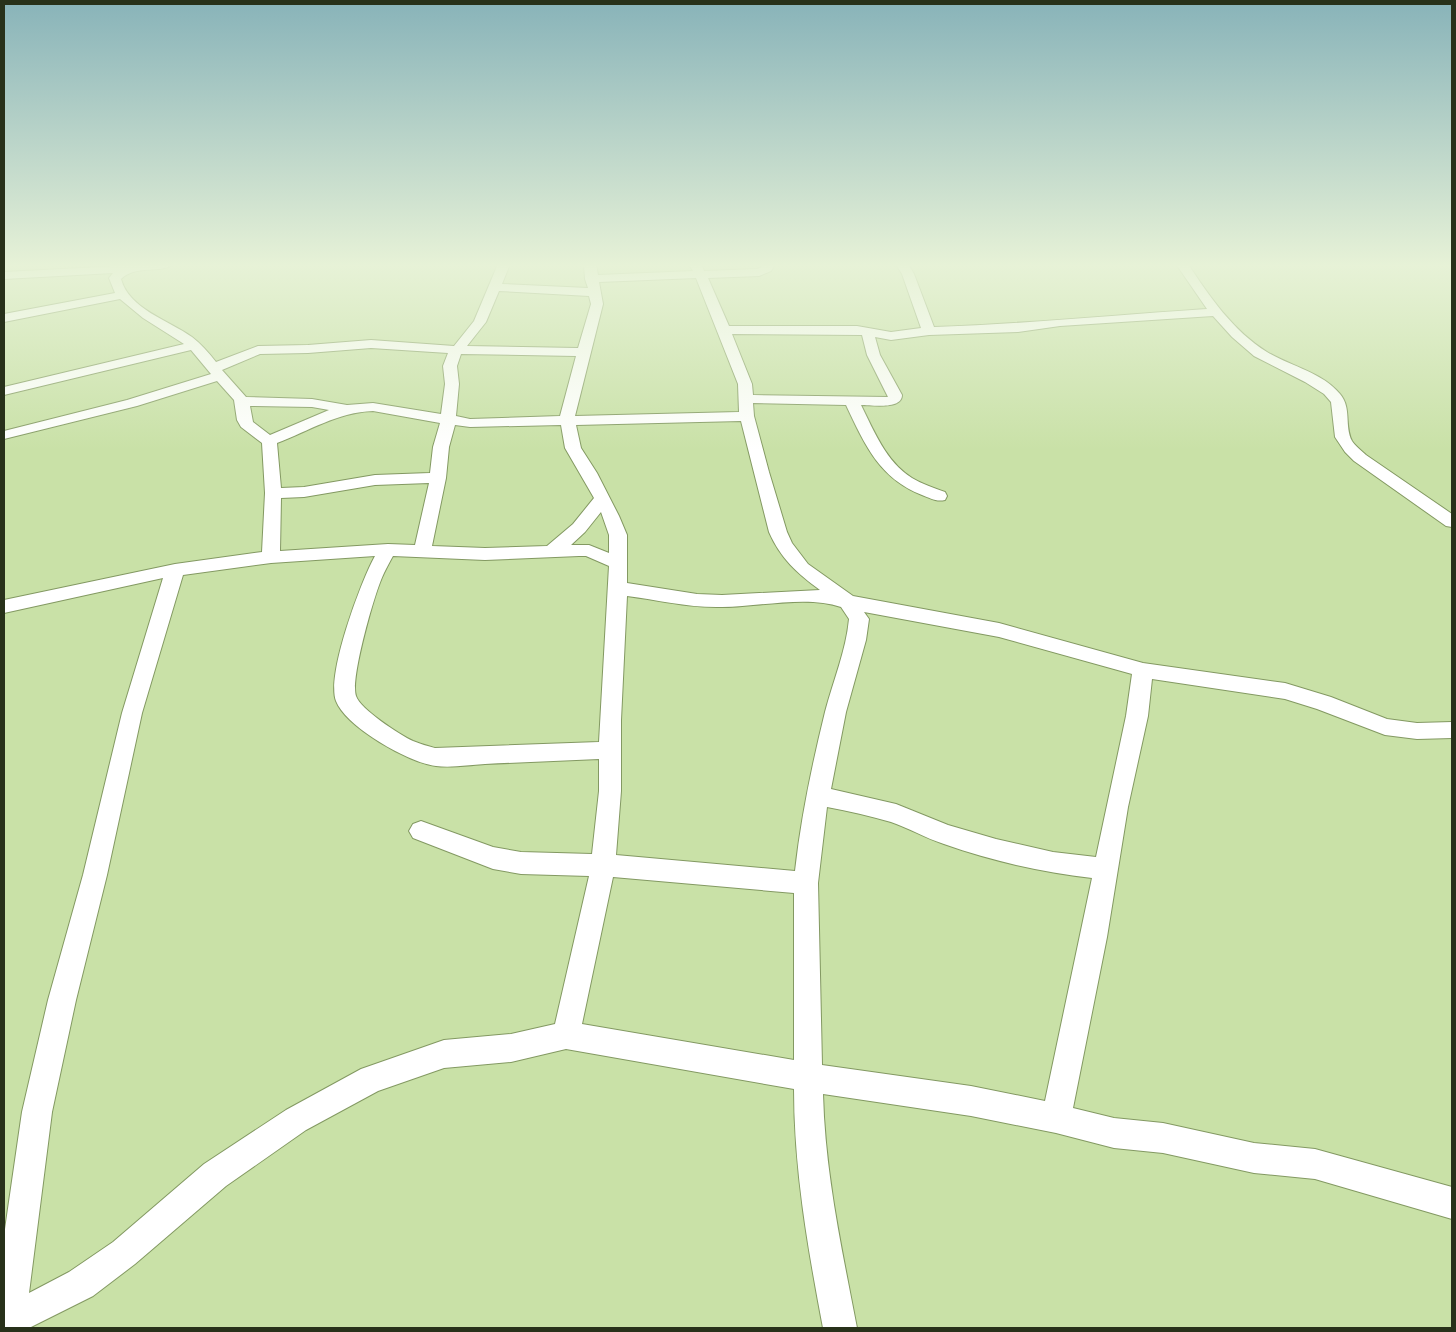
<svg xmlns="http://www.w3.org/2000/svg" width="1456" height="1332" viewBox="0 0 1456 1332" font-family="'Titillium Web',sans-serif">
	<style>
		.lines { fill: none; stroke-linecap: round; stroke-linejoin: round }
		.street-casing { stroke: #839962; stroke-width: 2 }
		.street { fill: #fff; fill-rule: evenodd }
	</style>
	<rect width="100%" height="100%" fill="#c9e1a7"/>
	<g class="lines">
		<defs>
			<path id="street" d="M136,264h36c-9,10 -36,0 -51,15 8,30 47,41 71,58 9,7 17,16 24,25l42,-16 50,-1 63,-5 83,6 20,-25 24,-57h12l-8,20 86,4 -3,-9 -1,-15h12l2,11 95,-4 -4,-7h12l3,7 53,-2 5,-2 1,-3h12l-4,7 -12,5 -51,2 21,48h128l34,6 30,-4 -19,-54 -6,-10h12l6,10 20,53c91,-3 182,-12 273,-18l-31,-45h12c21,32 45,67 79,88 23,14 55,20 73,42 12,14 4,32 12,47 3,5 9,9 14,14l86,59v13l-6,-1 -92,-65 -9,-9 -10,-15 -4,-35 -7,-8 -19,-12 -51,-26 -22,-19 -19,-21 -153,10 -42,6 -89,3 -38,5 -16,-3 5,18 22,40c0,15 -31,10 -41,10 13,26 25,57 51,73 10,6 22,10 33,14l2,4 -2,4c-9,2 -15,-2 -23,-5 -43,-17 -57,-50 -76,-90l-93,-2 1,13 15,56 18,60 5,11 16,21 45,32 146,27 144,40 142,20 46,14 56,22 30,4 35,-1v16l-35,1 -32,-4 -68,-26 -32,-10 -133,-20 -4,37 -20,91 -21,130 -34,171 41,10 49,5 91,20 61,6 137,38v32l-137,-40 -61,-6 -91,-20 -49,-5 -58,-15 -85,-17 -148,-22c2,79 19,156 34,234h-34c-15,-79 -29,-158 -29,-239l-228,-40 -55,13 -67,6 -66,23 -72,39 -80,56 -91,78 -42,32 -64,32h-25v-92l18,-124 26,-112 35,-125 39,-162 41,-135 -159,35v-13l171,-36 87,-12 3,-59 -3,-50 -21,-16 -4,-7 -3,-20 -17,-19 -80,25 -133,33v-8l123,-31 84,-26 -20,-24 -187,45v-8l180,-43 -41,-26 -23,-19 -116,23v-8l111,-21 -6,-15 4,-5 -109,6v-7l97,-5zM696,278l42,106 1,28 -164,4 28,-112 -4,-22zM499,291l90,5 2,8 -13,44 -111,-2 19,-24zM732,334l130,1 5,20 21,42 -135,-2 -1,-11zM371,348l77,5 -5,13 2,18 -4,30 -68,-11 -26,2 -35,-6 -66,-2 -24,-27 38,-16 48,-1zM461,354l115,2 -16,60 -90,3 -14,-3 3,-32 -2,-18zM250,406l62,1 17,3 -59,25 -17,-13zM373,411l67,12 -7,24 -3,26 -55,2 -71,12 -23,1 -4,-45c32,-12 61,-31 96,-32zM741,421l28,111c12,27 28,41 51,58l-98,5 -25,-1 -70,-11v-48l-8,-19 -22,-43 -16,-25 -5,-23zM455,425l15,2 91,-2 4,23 29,50 -21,26 -26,22 -62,2 -53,-2 14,-68 3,-31zM429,483l-14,62 -27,-1 -108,7 1,-53 23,-1 71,-12zM601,512l8,23v18l-20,-8h-18l14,-13zM375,556c-14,25 -49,119 -39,145 10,26 73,62 100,65 15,2 33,-1 49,-2 38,-2 76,-3 114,-5v32l-7,63 -71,-2 -28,-5 -72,-26 -8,3 -4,7 4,7 80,31 28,5 68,2 -34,148 -44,10 -67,6 -83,29 -75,41 -82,54 -91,78 -44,30 -40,21 23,-181 24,-112 31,-125 35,-162 41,-138 88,-12zM393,556l92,4 94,-4h7l23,10 -10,176 -164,6c-7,-2 -15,-4 -22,-7 -13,-6 -53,-32 -57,-45 -6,-17 19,-105 28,-123 3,-6 6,-12 9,-17zM627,596c31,4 63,12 95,11 36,0 85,-12 119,0l8,12c-3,32 -16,62 -24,93 -13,53 -24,105 -30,159l-179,-16 5,-64v-71zM864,612l135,25 133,37 -6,42 -30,141 -43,-5 -57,-13 -48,-14 -52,-21 -65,-15 15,-77 20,-72 3,-21zM827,807c22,4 43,9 64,15 18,6 34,16 53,22 48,17 97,28 148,34l-47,223 -74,-15 -149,-21 -4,-182zM613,877l181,16v167l-212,-36z"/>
		</defs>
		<!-- street casing -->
		<use href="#street" class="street-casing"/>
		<!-- street -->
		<use href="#street" class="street"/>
	</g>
	<!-- sky -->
	<linearGradient id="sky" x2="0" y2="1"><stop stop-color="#88b3b9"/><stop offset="0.59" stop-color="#e7f2d7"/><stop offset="1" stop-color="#e7f2d7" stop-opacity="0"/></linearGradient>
	<rect width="1456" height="450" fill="url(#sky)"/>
	<!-- border -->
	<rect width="1456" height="1332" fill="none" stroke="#28311a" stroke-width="10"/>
</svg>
